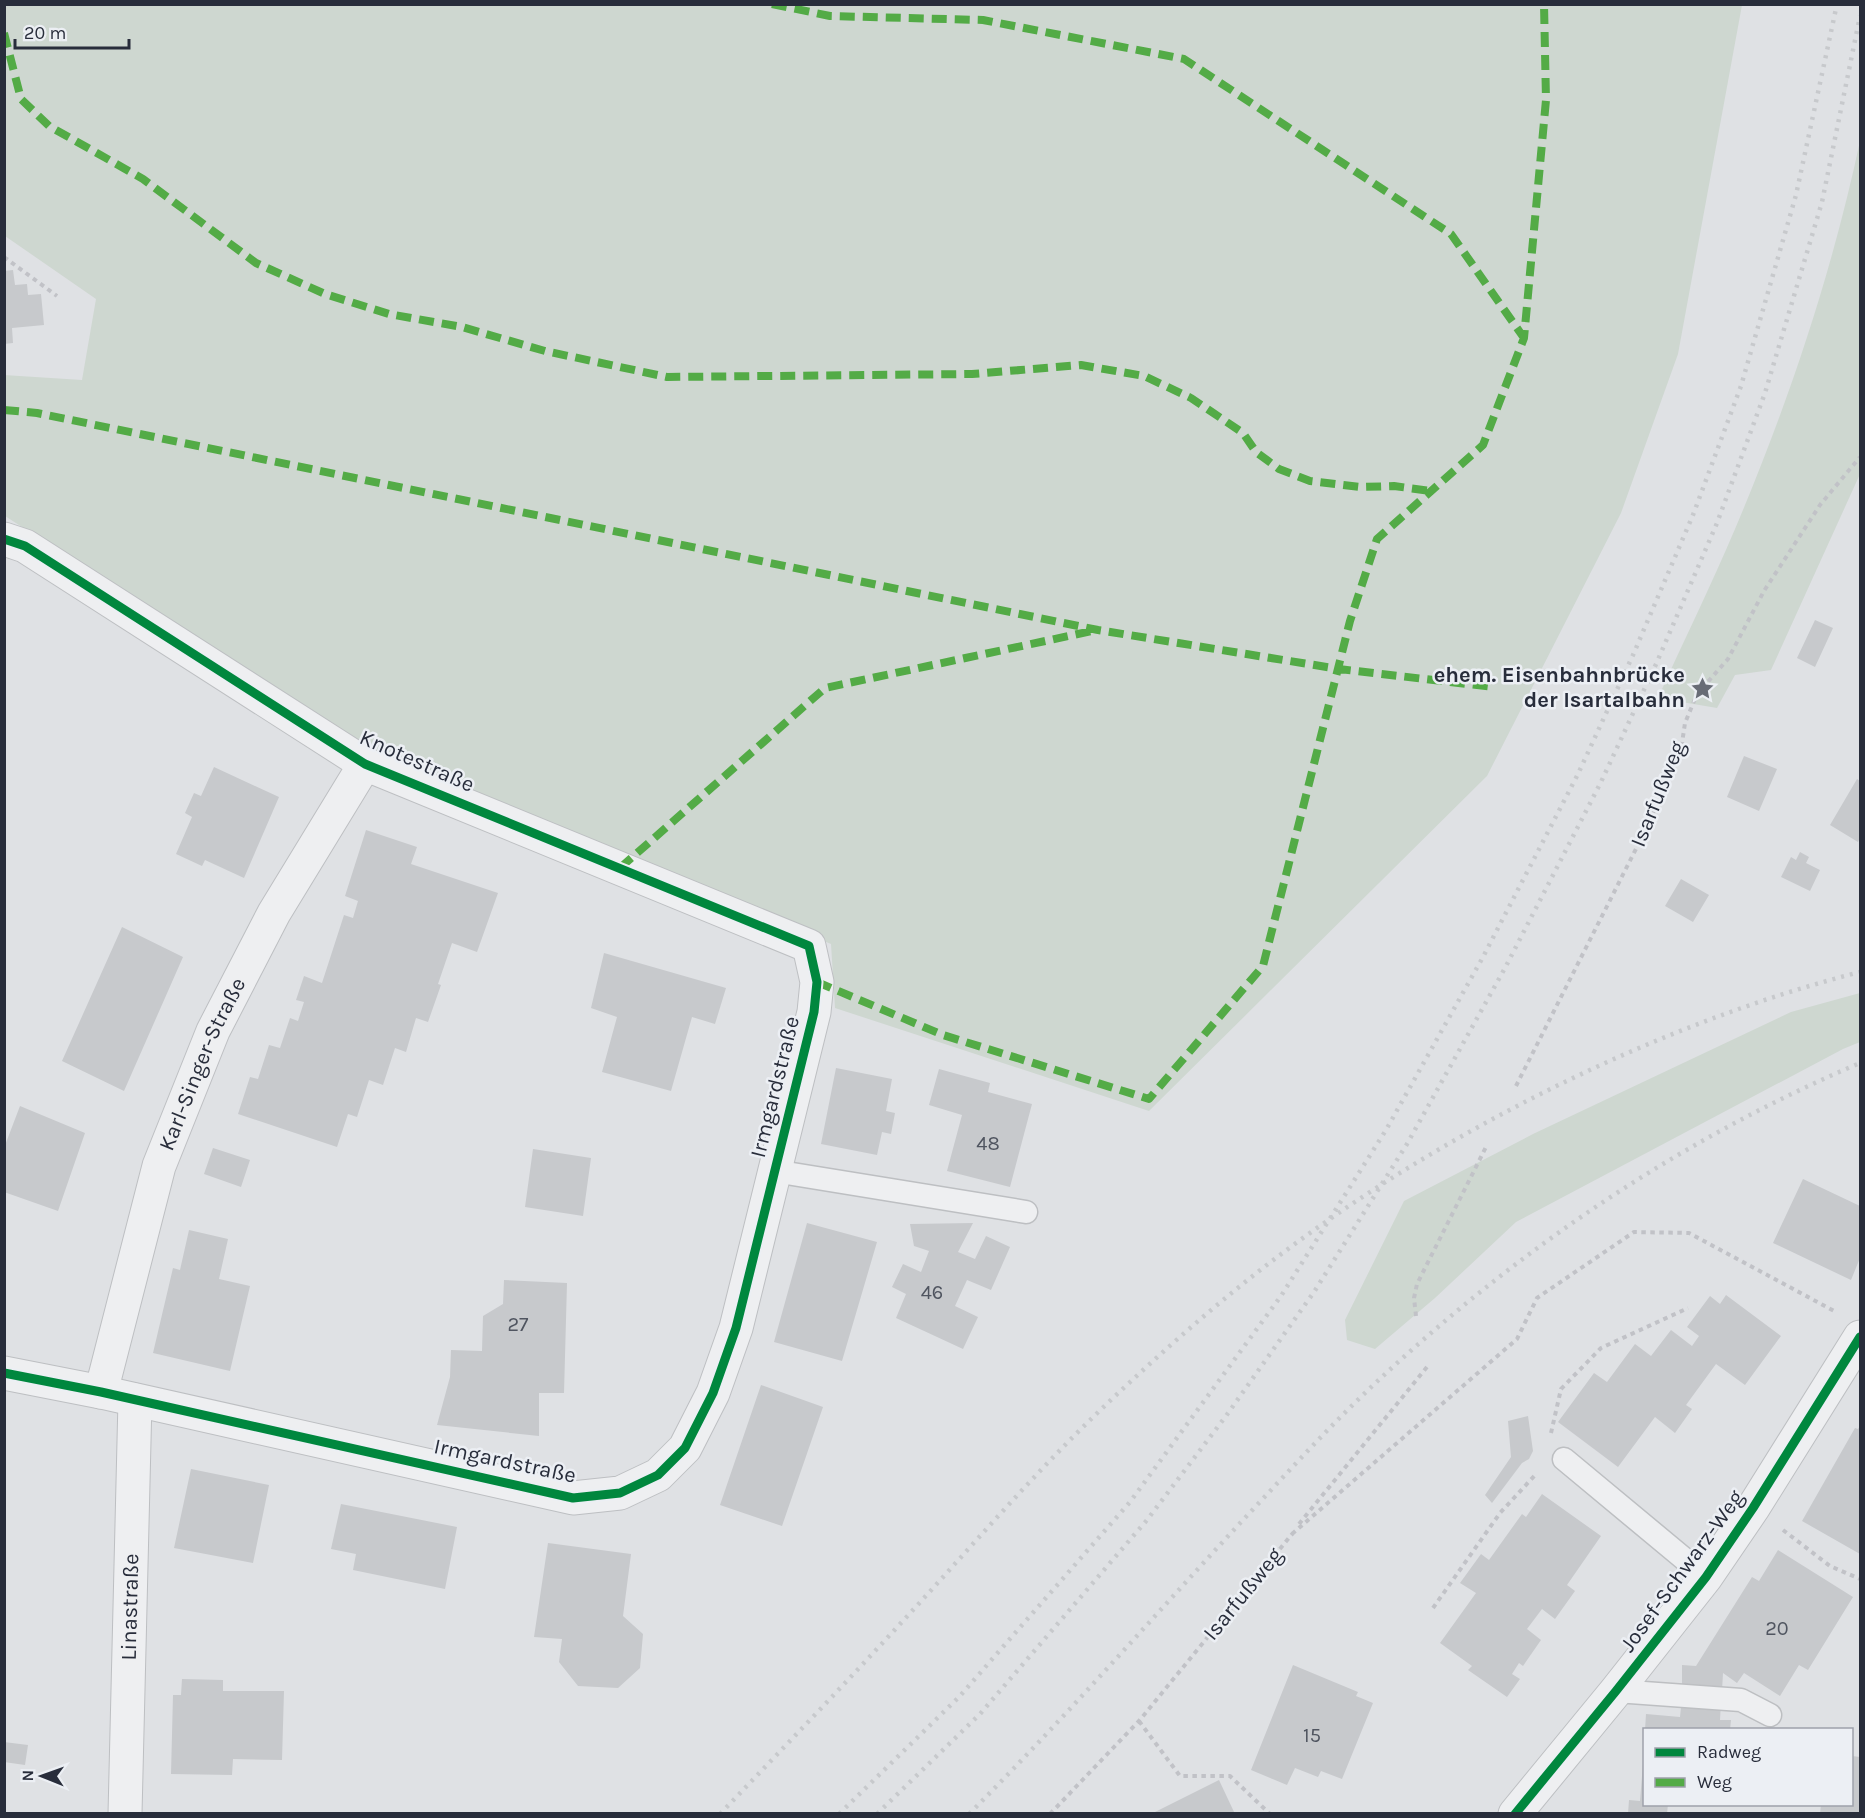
<svg xmlns="http://www.w3.org/2000/svg" width="1865" height="1818" viewBox="0 0 1865 1818" font-family="Karla,sans-serif">
	<style>
		.green { fill: #ced7d0 }
		.building { fill: #c7c9cc }
		.lines { fill: none; stroke-linecap: round; stroke-linejoin: round }
		.service-casing { stroke: #bdbfc2; stroke-width: 25 }
		.minor-casing { stroke: #bdbfc2; stroke-width: 35 }
		.path { stroke: #c1c2c7; stroke-width: 4; stroke-dasharray: 4.5 4.5; stroke-linecap: butt }
		.service { stroke: #eeeff1; stroke-width: 22 }
		.minor { stroke: #eeeff1; stroke-width: 33 }
		.rail { stroke: #c7c9cc; stroke-width: 4.5; stroke-dasharray: 3 6; stroke-linecap: butt }
		.quiet { stroke: #53ab46; stroke-width: 8; stroke-dasharray: 15 8; stroke-linecap: butt }
		.cycleway-casing { stroke: #eceff4; stroke-width: 13 }
		.cycleway { stroke: #00873e; stroke-width: 9 }
		.labels { text-anchor: middle; dominant-baseline: central; stroke-width: 5; stroke-linejoin: round; paint-order: stroke }
		.number-label { font-size: 20px; fill: #505560 }
		.poi-label { font-size: 22px; font-weight: bold; fill: #282d3b; stroke: #eceff4; text-anchor: end }
		.street-label { font-size: 22px; fill: #282d3b; stroke: #eceff4 }
	</style>
	<rect width="100%" height="100%" fill="#dfe1e4"/>
	<!-- green -->
	<path class="green" d="M5,5h1737l-64,349 -57,159 -134,263 -338,335 -314,-103 -4,-64 -467,-196 -359,-232 -1,-141 78,5 14,-81 -91,-63z
		M1860,141v333l-89,196 -36,5 -18,33 -59,-10c25,-56 53,-112 77,-169 53,-125 97,-256 125,-388z
		M1860,993v49l-17,7 -327,173 -81,76 -60,51 -28,-9 -2,-20 59,-119 129,-67 258,-122z"/>
	<!-- building -->
	<path class="building" d="M13,270l2,15 12,-1 1,11 13,-1 3,31 -32,3 1,15 -9,1v-73z
		M1815,620l18,8 -18,39 -18,-9z
		M1744,756l33,13 -18,42 -32,-14z
		M214,767l65,30 -35,81 -39,-18 -3,6 -26,-12 16,-37 -7,-4 9,-20 7,3z
		M1857,779l3,2v57l-2,4 -28,-17z
		M366,830l51,17 -6,17 87,29 -21,59 -25,-9 -14,41 3,1 -13,37 -12,-4 -10,34 -11,-4 -12,37 -14,-5 -12,37 -9,-3 -11,33 -99,-33 12,-37 8,2 11,-34 11,3 10,-30 8,3 6,-19 -8,-2 8,-24 18,7 22,-68 9,3 5,-17 -13,-5z
		M1800,852l9,5 -3,6 14,7 -10,21 -29,-14 10,-20 5,3z
		M1681,879l28,16 -16,27 -28,-16z
		M122,927l61,30 -59,134 -62,-30z
		M604,953l122,35 -11,36 -23,-7 -21,74 -69,-19 15,-55 -26,-9z
		M836,1068l56,11 -6,32 9,2 -4,21 -9,-2 -5,23 -56,-11z
		M939,1069l51,14 -2,9 44,12 -22,83 -63,-16 15,-56 -33,-10z
		M20,1106l65,27 -27,78 -54,-19v-44z
		M213,1148l37,12 -9,27 -37,-13z
		M533,1149l58,9 -8,58 -58,-9z
		M1803,1179l57,27v52l-9,22 -78,-37z
		M807,1223l70,19 -35,119 -68,-19z
		M973,1223l-15,29 17,7 11,-23 24,11 -19,43 -24,-10 -12,26 23,11 -15,32 -67,-31 10,-24 -14,-7 11,-23 18,8 8,-21 -15,-5 -4,-22z
		M189,1230l39,9 -9,40 31,7 -20,85 -77,-18 20,-85 7,2z
		M504,1280l63,3 -3,110h-25v43l-102,-11 13,-48 1,-27 31,1 1,-35 20,-12z
		M1726,1295l55,41 -36,49 -29,-21 -30,41 6,4 -17,24 -20,-16 -37,50 -60,-45 36,-49 13,9 28,-38 16,12 20,-26 21,16 7,-10 -12,-9 23,-31 10,8z
		M761,1385l62,22 -41,119 -62,-21z
		M1528,1416l5,35 -4,8 -7,4 -30,40 -7,-8 26,-38 -3,-36z
		M1860,1426v128l-58,-33 53,-93 3,1z
		M191,1469l78,16 -16,78 -79,-15z
		M1542,1494l59,42 -34,49 8,6 -20,28 -13,-10 -15,20 14,11 -18,26 -4,-3 -7,11 8,5 -13,18 -39,-27 4,-4 -32,-23 36,-50 -16,-10 21,-29 8,6 33,-46 4,3z
		M341,1504l116,23 -12,62 -92,-19 3,-16 -25,-5z
		M548,1543l83,11 -8,62 20,18 -3,34 -22,20 -40,-2 -19,-24 3,-23 -28,-2z
		M1778,1550l75,47 -45,73 -9,-5 -19,31 -36,-23 -7,10 -14,-10 -1,18 -40,-3v-23l14,1 56,-89 7,4z
		M1293,1665l65,27 -2,4 17,7 -31,76 -21,-8 -3,6 -23,-9 -8,17 -36,-15z
		M182,1679l41,1v11h61l-2,69 -49,-1 -1,16 -61,-1 2,-79h8z
		M1682,1698l39,3 -1,19h11l-1,10h-85l1,-16 34,3z
		M4,1742l24,3 -3,20 -21,-3z
		M1852,1756l8,1v57h-40l1,-10h31z
		M1643,1764h1v40h24l-1,10h-39l1,-14 11,1z
		M1219,1780l16,34h-84z"/>
	<g class="lines">
		<defs>
			<path id="service" d="M774,1171l252,41
				M1564,1459l142,118
				M1616,1691l125,9 29,15"/>
			<g id="minor">
				<path d="M4,539l21,7 340,218 444,182 8,36 -3,30 -78,316 -23,65 -28,55 -27,27 -38,18 -47,5 -472,-106 -97,-19"/>
				<path id="s1" d="M101,1392l58,-226 54,-135 61,-118 91,-149"/>
				<path id="s2" d="M125,1814l10,-414"/>
				<path d="M1515,1814l101,-123 90,-114 47,-69 107,-171"/>
			</g>
		</defs>
		<!-- service casing -->
		<use href="#service" class="service-casing"/>
		<!-- minor casing -->
		<use href="#minor" class="minor-casing"/>
		<!-- path -->
		<path class="path" d="M4,257l53,39
			M1516,1086l128,-253 37,-83 4,-27 12,-29 31,-35 36,-68 56,-86 40,-48
			M1416,1316l-2,-18 3,-14 70,-139
			M1551,1433l10,-44 40,-41 87,-40
			M1299,1524l128,-157
			M1783,1530l47,36 30,13
			M1292,1534l225,-195 20,-41 97,-66 55,1 147,79
			M1433,1608l67,-95 37,-40
			M1139,1721l41,55h50l40,38
			M1050,1814l89,-93 154,-188"/>
		<!-- service -->
		<use href="#service" class="service"/>
		<!-- minor -->
		<use href="#minor" class="minor"/>
		<!-- rail -->
		<path class="rail" d="M720,1814c72,-75 144,-150 214,-227 58,-64 116,-130 179,-189 51,-48 104,-95 159,-137 168,-128 384,-237 588,-289
			M839,1814l120,-117 171,-195 151,-206 105,-166 97,-173 95,-183 55,-119 60,-140 48,-129 55,-191 41,-191
			M877,1814l103,-100 167,-194 79,-104 88,-124 93,-148 98,-176 96,-186 56,-120 60,-139 48,-130 57,-191 38,-186
			M969,1814c95,-95 183,-196 274,-294 46,-49 91,-99 140,-144 140,-130 302,-239 477,-313"/>
		<!-- quiet -->
		<path class="quiet" d="M772,4l58,12 153,4 201,39 267,175 73,104
			M4,33l17,66 28,27 94,53 113,84 69,31 64,20 73,13 83,24 122,26 305,-3 109,-9 63,11 47,22 52,35 13,19 23,17 31,12 51,6 33,-1 37,5
			M4,410l33,3 1061,217 241,39 154,18
			M620,868l205,-180 267,-57
			M817,982l126,53 206,64 114,-133 87,-345 27,-82 106,-94 41,-107 22,-238 -2,-96"/>
		<defs>
			<path id="cycleway" d="M4,539l21,7 340,218 444,182 8,36 -3,30 -78,316 -23,65 -28,55 -27,27 -38,18 -47,5 -472,-106 -97,-19
				M1515,1814l101,-123 90,-114 47,-69 107,-171"/>
		</defs>
		<!-- cycleway casing -->
		<use href="#cycleway" class="cycleway-casing"/>
		<!-- cycleway -->
		<use href="#cycleway" class="cycleway"/>
	</g>
	<!-- icons -->
	<defs>
		<symbol id="sight-bare" viewBox="-9 -9 18 18"><path d="M0-6L1.8-2.2L6-1.7L2.9 1.2L3.7 5.4L0 3.3L-3.7 5.4L-2.9 1.2L-6-1.7L-1.8-2.2Z" fill="#686c76" stroke="#eceff4" stroke-width="2.5" paint-order="stroke"/></symbol>
	</defs>
	<g fill-rule="evenodd">
		<use href="#sight-bare" x="1686" y="672" width="33" height="33"/>
	</g>
	<g class="labels">
		<!-- number labels -->
		<g class="number-label">
			<text x="988" y="1143">48</text>
			<text x="932" y="1292">46</text>
			<text x="518" y="1324">27</text>
			<text x="1777" y="1628">20</text>
			<text x="1312" y="1735">15</text>
		</g>
		<!-- poi labels -->
		<g class="poi-label">
			<text x="1685" y="675">ehem. Eisenbahnbrücke<tspan x="1685" dy="25">der Isartalbahn</tspan></text>
		</g>
		<!-- street labels -->
		<g class="street-label">
			<text transform="translate(417 761) rotate(24)">Knotestraße</text>
			<text transform="translate(1658 794) rotate(-68)">Isarfußweg</text>
			<text stroke="none"><textPath href="#s1" startOffset="344">Karl-Singer-Straße</textPath></text>
			<text transform="translate(775 1087) rotate(-76)">Irmgardstraße</text>
			<text transform="translate(505 1461) rotate(12)">Irmgardstraße</text>
			<text transform="translate(1682 1571) rotate(-54)">Josef-Schwarz-Weg</text>
			<text transform="translate(1243 1594) rotate(-51)">Isarfußweg</text>
			<text stroke="none"><textPath href="#s2" startOffset="207">Linastraße</textPath></text>
		</g>
	</g>
	<!-- border -->
	<rect width="1865" height="1818" fill="none" stroke="#282d3b" stroke-width="12"/>
	<!-- legend -->
	<rect x="1643" y="1728" width="210" height="78" fill="#eceff4" stroke="#9ea1aa" stroke-width="1.5"/>
	<rect x="1655" y="1748" width="30" height="9" fill="#00873e" stroke="#9ea1aa" stroke-width="1.5"/>
	<text x="1697" y="1758" font-size="18" fill="#282d3b">Radweg</text>
	<rect x="1655" y="1778" width="30" height="9" fill="#53ab46" stroke="#9ea1aa" stroke-width="1.5"/>
	<text x="1697" y="1788" font-size="18" fill="#282d3b">Weg</text>
	<!-- north arrow -->
	<g transform="translate(42 1776) rotate(271)" stroke="#eceff4" stroke-width="4.5" paint-order="stroke">
	<path d="M0-4.5L10 22L0 15L-10 22Z" fill="#282d3b"/>
	<text y="-9" font-size="16" font-weight="bold" text-anchor="middle" fill="#282d3b">N</text>
	</g>
	<!-- scale -->
	<path d="M15 39v9h114v-9" fill="none" stroke="#282d3b" stroke-width="3"/>
	<text x="24" y="39" font-size="18" fill="#282d3b" stroke="#eceff4" stroke-width="4.5" paint-order="stroke">20 m</text>
</svg>
